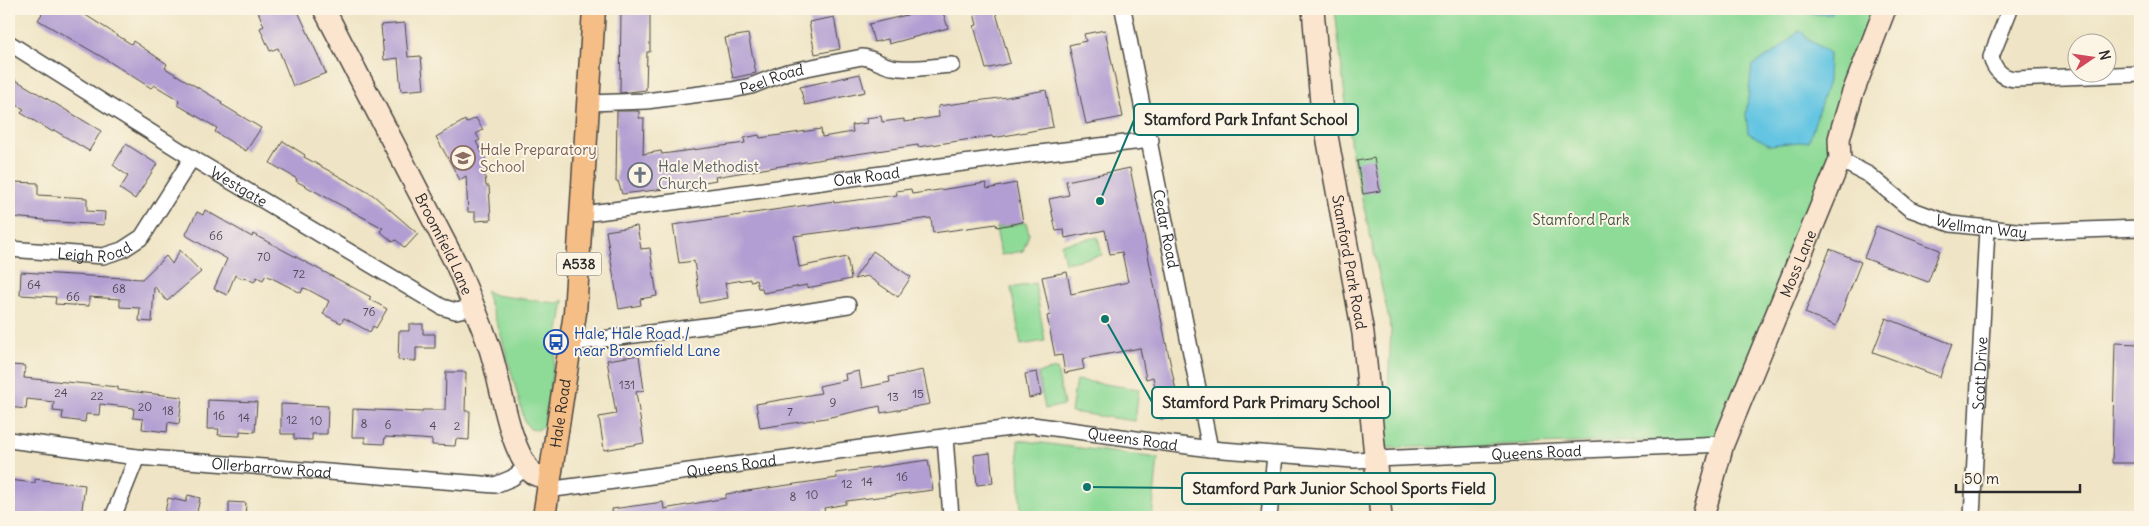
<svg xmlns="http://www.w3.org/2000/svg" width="2149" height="526" viewBox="0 0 2149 526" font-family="Delius,sans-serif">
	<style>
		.green { fill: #8eda97; stroke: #5c8261 }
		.water { fill: #64c5e2; stroke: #487886 }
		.building { fill: #b29ed2 }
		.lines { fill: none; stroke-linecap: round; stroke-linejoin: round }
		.street-casing { stroke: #484742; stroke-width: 18 }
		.secondary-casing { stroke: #484742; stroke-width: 24 }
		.primary-casing { stroke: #484742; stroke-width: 25 }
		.street { stroke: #fff; stroke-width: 15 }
		.secondary { stroke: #fbe5cf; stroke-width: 21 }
		.primary { stroke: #f6be87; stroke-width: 22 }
		.labels { text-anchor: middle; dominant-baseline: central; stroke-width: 4; stroke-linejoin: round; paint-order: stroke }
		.number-label { font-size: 12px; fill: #4d4855 }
		.shield { fill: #fcf5e5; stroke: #6a6863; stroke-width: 1 }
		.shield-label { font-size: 14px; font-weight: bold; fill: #2b2b2b }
		.street-label { font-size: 15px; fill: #2b2b2b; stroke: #fcf5e5 }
		.education-label { font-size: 15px; fill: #785e54; stroke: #fcf5e5; text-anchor: start }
		.worship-label { font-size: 15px; fill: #5b616d; stroke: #fcf5e5; text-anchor: start }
		.park-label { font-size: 15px; fill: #445746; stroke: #fcf5e5 }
		.transit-label { font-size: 15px; fill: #164399; stroke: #fcf5e5; text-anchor: start }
		.leader { fill: none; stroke: #0f766e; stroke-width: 2 }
		.callout-dot { fill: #0f766e; stroke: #fcf5e5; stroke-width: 2 }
		.callout { fill: #fcf5e5; stroke: #0f766e; stroke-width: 2 }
		.callout-label { font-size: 16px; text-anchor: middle; font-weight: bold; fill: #2b2b2b }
	</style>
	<rect width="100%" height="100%" fill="#fcf5e5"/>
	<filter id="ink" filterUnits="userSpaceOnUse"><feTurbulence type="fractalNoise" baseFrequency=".02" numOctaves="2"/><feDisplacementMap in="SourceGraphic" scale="10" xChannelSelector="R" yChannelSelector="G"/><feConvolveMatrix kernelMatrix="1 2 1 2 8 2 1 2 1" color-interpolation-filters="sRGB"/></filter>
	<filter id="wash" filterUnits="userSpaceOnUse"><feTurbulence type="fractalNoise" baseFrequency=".0096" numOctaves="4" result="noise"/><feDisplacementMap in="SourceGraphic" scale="20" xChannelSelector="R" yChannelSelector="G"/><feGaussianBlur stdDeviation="1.12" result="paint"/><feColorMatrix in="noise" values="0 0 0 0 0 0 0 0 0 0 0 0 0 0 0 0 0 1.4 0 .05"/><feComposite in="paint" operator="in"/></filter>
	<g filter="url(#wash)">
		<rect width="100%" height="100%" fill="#efe4c5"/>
		<!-- green -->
		<path class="green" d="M1335,9h546l-74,211 -91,219 -331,9 6,-119 -40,-180z
			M1026,222l3,12 -6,17 -22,4 -5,-27z
			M1098,237l4,18 -37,8 -4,-19z
			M1035,283l10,58 -24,4 -10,-57z
			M485,290l9,5 60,8h5l5,-3 -20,125 -6,5 -8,-1 -5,-7 -24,-87z
			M1057,369l7,36 -19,4 -7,-36z
			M1076,380l63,9 -4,32 -64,-9z
			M1018,440l140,18 -6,59h-131z"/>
		<!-- water -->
		<path class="water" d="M1791,9h43l-4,5h-18z
			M1798,31l4,1 6,7 21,14 -1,28 -19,60 -39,4 -22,-12 -2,-19 6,-48 26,-16z"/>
		<g id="blocks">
			<!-- building -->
			<path class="building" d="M45,9h31l55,35 2,-3 34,23 -2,4 57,34 -1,2 40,24 -15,23 -31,-19 2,-4 -39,-23 1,-5 -25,-15 -3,3 -49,-31 -64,-37z
				M257,9h40l29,64 -33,13 -15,-38 -8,3 -10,-23 4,-2z
				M621,9h29v43h-3l-1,38 -26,3z
				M932,9h10l6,19 -59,16 -1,-5 -14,3 -5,-18z
				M973,9h22l15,54 -24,6 -12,-43 3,-1z
				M834,17l6,32 -25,5 -6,-32z
				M405,23l3,34 13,-1 3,33 -23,2 -3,-33 -14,2 -3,-35z
				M1105,30l18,87 -37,7 -17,-79 17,-4 -2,-7z
				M748,34l8,39 -23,5 -8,-40z
				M860,74l5,18 -60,13 -5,-18z
				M9,76l92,55 -12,20 -35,-21 -1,2 -32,-19 3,-4 -15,-8z
				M1046,90l7,37 -60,11 -1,-2 -74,11v-2l-89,13 -114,19 1,3 -51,9 -43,5 -4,-13 -2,1 1,-71h22v7h5l-1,36 18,-3 1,3 83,-11 -1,-5 15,-3 1,3 61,-9 1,8 31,-5 -1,-7 15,-2 -1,-5 15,-2 1,6 22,-3v3l35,-5 -1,-11 69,-9z
				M476,118l7,12 -7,4 4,6 -4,2 12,21 -4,3 2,20h3l2,34 -16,1v-9h-7l-2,-36 -6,4 -24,-43 29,-17 1,3z
				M283,141l22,14 -1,2 69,38 45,39 -13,14 -9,-8 -3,2 -13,-11 3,-3 -87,-47 1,-2 -27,-16z
				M126,144l31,20 -22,35 -15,-10 8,-13 -15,-11z
				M1374,158l6,33 -17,3 -6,-33z
				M1130,168l51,247 -20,4 -8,-42 -7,2 -6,-31 -58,11 2,10 -19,4 -3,-18 -7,1 -8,-40 3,-1 -8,-38 25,-5 4,22 57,-12 -6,-30 -12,2 -5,-24 -40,8 -1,-8 -8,1 -7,-32 20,-4 -3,-14z
				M13,182l25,1v12l49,3v13l18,1 -1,13 -60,-4v-1l-33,-3z
				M986,183l1,6 29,-6 7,39 -26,5 -1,-3 -63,9 -2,-15 -137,18 5,31 48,-10 4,22 -44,9v-3l-44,8 -1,-5h-4l-2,-8 -6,1v-2l-25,4 3,15 -28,5 -6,-42 -15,2 -6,-38 161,-24v2l63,-8 -1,-4 15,-2 1,5z
				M205,210l47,27 1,-3 118,63 -2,2 18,10 -11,19 -3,-2 -3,6 -26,-14 -3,5 -18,-9 6,-13 -22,-12 -4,-1 -2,5 -35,-18 -3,5 -6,-3 -3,5 -10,-5 -1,2 -8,-4 -8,20 -13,-6 13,-30 -40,-23 -1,-2 11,-22 6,3z
				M637,226l4,23 9,-1 7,48 -17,3 1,6 -22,4 -13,-78z
				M1876,226l64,24 -12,32 -64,-24z
				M1830,249l31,13 -25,64 -31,-13z
				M180,250l21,22 -34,29 -13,-15 -2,36 -13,-1 1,-13 -20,-1v-8l-31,-2v9l-34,-2 1,-7 -36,-2 1,-23 121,7 24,-23 6,8z
				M873,251l38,26 -13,20 -31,-21 -13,3z
				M1886,318l66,26 -12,33 -67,-25z
				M409,324h14v10h12v14h-19v13l-18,-1 1,-29h10z
				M2115,343l25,1v119h-28z
				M639,355l5,35 -8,2 8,51 -40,7 -5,-33 17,-3 -9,-54z
				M11,365l14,1 -1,12 94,9v3l64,7 -3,27 -11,-2 -1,10 -25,-3 1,-10 -10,-1 1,-10 -34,-4 -1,11 -13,-1 -1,8 -23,-3 1,-7 -10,-1 1,-9 -27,-3 -1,10 -17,-2v-37z
				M923,370l7,34 -49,9 -1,-7 -54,12 -66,10 -4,-24 65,-11 -2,-7 27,-6 -1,-6 14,-3 3,17 28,-6 -1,-5z
				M446,372h20l-1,39h5l-1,29 -13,-1 -1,7 -23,-1v-5l-11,-1 -36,-2 -1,7 -19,-1v-6h-13l1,-28 69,3v-2h23z
				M1037,372l4,23 -12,3 -4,-24z
				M208,400l49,2 -2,30 -15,-1v5l-22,-1 1,-6h-12z
				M281,404l47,2 -1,28h-15v6l-18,-1v-5h-13z
				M990,453l3,30 -16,2 -3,-30z
				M928,460l5,30 -87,11v3l-22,4 1,7 -19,2h-48v-4l-25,4h-120l-1,-8 51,-7 1,7 62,-11v-4l111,-16 -1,-5z
				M35,479l50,6 -4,32h-69l1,-10 -4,-1v-26l26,3z
				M188,495l12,3 -4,19h-32l4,-19 18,4z
				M229,502l17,1 -1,14h-16z"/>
		</g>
	</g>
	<g filter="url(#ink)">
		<use href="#blocks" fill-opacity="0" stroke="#484742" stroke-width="1"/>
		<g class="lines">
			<defs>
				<g id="street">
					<path id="s1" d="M1123,9l87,440"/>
					<path d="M2010,9l-19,48c3,13 12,21 24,22l125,-5"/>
					<path id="s2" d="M9,43l183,115 250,149 14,4 19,-4"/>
					<path id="s3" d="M589,103l57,-2 86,-11 19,-4 36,-14 75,-15c11,1 19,8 30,10 19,4 41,-1 60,-2"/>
					<path id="s4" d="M1840,160l29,15 41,34 41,15 74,8 115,-4"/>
					<path id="s5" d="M583,214l448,-60 120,-14"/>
					<path id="s6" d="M9,249l94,7 19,-6 20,-13 50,-79"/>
					<path d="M571,343l197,-25 80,-13"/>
					<path d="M945,437l6,80"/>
					<path id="s7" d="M9,440l128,17 358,28 17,-7 16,-12"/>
					<path id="s8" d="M547,490l485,-65 178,24 143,11 370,-16"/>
					<path d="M113,517l24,-60"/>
					<path d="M1269,517l6,-62"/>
					<path id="s9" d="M1972,517l15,-288"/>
				</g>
				<g id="secondary">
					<path id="s10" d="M324,9l132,255c12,28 24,56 34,85 11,34 18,96 41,123 5,5 12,4 18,5"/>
					<path id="s11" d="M1313,9l8,94 42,230 18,184"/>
					<path id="s12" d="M1703,517l20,-73 117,-284 -1,-21 3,-11 10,-33 33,-86"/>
				</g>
				<g id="primary">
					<path id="s13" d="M544,517l31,-204 19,-304"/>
				</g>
			</defs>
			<!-- street casing -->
			<use href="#street" class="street-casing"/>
			<!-- secondary casing -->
			<use href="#secondary" class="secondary-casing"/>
			<!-- primary casing -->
			<use href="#primary" class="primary-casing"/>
			<!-- street -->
			<use href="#street" class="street"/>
			<!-- secondary -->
			<use href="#secondary" class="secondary"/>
			<!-- primary -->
			<use href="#primary" class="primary"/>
		</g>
	</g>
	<!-- icons -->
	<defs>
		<symbol id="school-ring" viewBox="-11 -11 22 22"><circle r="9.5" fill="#fcf5e5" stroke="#8d6e63" stroke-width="1.5"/><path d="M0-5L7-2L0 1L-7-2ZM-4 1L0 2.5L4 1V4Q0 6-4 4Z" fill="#8d6e63"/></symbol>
		<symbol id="church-ring" viewBox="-11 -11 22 22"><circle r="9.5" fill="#fcf5e5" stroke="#6b7280" stroke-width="1.5"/><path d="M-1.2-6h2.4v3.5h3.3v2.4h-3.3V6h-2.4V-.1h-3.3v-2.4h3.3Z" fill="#6b7280"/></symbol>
		<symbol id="bus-ring" viewBox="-11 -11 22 22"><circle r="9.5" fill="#fcf5e5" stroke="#1a4fb4" stroke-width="1.5"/><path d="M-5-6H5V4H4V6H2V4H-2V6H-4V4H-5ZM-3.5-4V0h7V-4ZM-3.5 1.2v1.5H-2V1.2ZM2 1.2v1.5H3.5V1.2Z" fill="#1a4fb4"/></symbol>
	</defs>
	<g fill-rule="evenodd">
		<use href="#school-ring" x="449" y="144" width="28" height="28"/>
		<use href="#church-ring" x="626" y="161" width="28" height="28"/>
		<use href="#bus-ring" x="542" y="328" width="28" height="28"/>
	</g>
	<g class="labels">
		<!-- number labels -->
		<g class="number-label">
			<text x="216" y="235">66</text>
			<text x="264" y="256">70</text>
			<text x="299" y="273">72</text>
			<text x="34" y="284">64</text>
			<text x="119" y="288">68</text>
			<text x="73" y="296">66</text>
			<text x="369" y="311">76</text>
			<text x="627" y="384">131</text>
			<text x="61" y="392">24</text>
			<text x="918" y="393">15</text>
			<text x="97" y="395">22</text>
			<text x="893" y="396">13</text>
			<text x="833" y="402">9</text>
			<text x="145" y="406">20</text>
			<text x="168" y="410">18</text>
			<text x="790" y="411">7</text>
			<text x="219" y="415">16</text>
			<text x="244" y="417">14</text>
			<text x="292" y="419">12</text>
			<text x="316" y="420">10</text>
			<text x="364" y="423">8</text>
			<text x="388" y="424">6</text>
			<text x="433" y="425">4</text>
			<text x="457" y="425">2</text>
			<text x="902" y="476">16</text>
			<text x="867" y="481">14</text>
			<text x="847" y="483">12</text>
			<text x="812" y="494">10</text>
			<text x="793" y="496">8</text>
		</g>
		<!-- shield labels -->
		<rect class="shield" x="556.5" y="252.5" width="45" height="23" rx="4"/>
		<g class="shield-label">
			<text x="579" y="264">A538</text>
		</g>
		<!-- street labels -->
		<g class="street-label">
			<text stroke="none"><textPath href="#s3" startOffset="185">Peel Road</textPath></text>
			<text stroke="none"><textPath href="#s5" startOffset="286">Oak Road</textPath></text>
			<text stroke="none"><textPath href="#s2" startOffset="271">Westgate</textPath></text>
			<text stroke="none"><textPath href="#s4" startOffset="160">Wellman Way</textPath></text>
			<text stroke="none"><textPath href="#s1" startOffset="224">Cedar Road</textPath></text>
			<text stroke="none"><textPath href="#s10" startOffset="264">Broomfield Lane</textPath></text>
			<text stroke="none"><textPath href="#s6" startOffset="86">Leigh Road</textPath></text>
			<text stroke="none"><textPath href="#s11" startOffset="256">Stamford Park Road</textPath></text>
			<text stroke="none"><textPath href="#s12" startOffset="271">Moss Lane</textPath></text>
			<text stroke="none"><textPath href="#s9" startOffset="144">Scott Drive</textPath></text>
			<text stroke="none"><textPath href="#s13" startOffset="105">Hale Road</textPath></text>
			<text stroke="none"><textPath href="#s8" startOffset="591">Queens Road</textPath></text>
			<text stroke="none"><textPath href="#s8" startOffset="996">Queens Road</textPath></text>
			<text stroke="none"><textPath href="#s8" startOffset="186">Queens Road</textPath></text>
			<text stroke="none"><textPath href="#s7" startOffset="264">Ollerbarrow Road</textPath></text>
		</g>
		<!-- education labels -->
		<g class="education-label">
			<text x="480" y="149">Hale Preparatory<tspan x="480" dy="17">School</tspan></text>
		</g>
		<!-- worship labels -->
		<g class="worship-label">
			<text x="658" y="166">Hale Methodist<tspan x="658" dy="17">Church</tspan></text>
		</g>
		<!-- park labels -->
		<g class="park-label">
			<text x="1581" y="219">Stamford Park</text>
		</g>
		<!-- transit labels -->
		<g class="transit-label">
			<text x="574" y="333">Hale, Hale Road /<tspan x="574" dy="17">near Broomfield Lane</tspan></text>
		</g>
	</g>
	<!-- callouts -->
	<path class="leader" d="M1100 201L1134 120M1105 319L1152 402M1087 487L1182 488"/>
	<g class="callout-dot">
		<circle cx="1100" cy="201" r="5"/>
		<circle cx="1105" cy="319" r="5"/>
		<circle cx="1087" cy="487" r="5"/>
	</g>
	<g class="callout">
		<rect x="1134" y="104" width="224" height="31" rx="5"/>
		<rect x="1152" y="387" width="238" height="31" rx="5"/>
		<rect x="1182" y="473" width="313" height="31" rx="5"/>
	</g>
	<g class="callout-label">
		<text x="1246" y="125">Stamford Park Infant School</text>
		<text x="1271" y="408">Stamford Park Primary School</text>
		<text x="1339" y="494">Stamford Park Junior School Sports Field</text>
	</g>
	<!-- margin -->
	<rect width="2149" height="526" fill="none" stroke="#fcf5e5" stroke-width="30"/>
	<!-- north arrow -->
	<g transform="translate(2092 58) rotate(77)"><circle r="24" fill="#fcf5e5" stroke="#a8a49b"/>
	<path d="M0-4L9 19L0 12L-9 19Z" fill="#d1495b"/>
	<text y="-8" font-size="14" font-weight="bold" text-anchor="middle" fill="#2b2b2b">N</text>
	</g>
	<!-- scale -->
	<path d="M1956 484v8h124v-8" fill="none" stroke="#2b2b2b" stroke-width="2.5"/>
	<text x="1964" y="484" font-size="15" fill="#2b2b2b" stroke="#fcf5e5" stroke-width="4" paint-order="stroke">50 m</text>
</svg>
